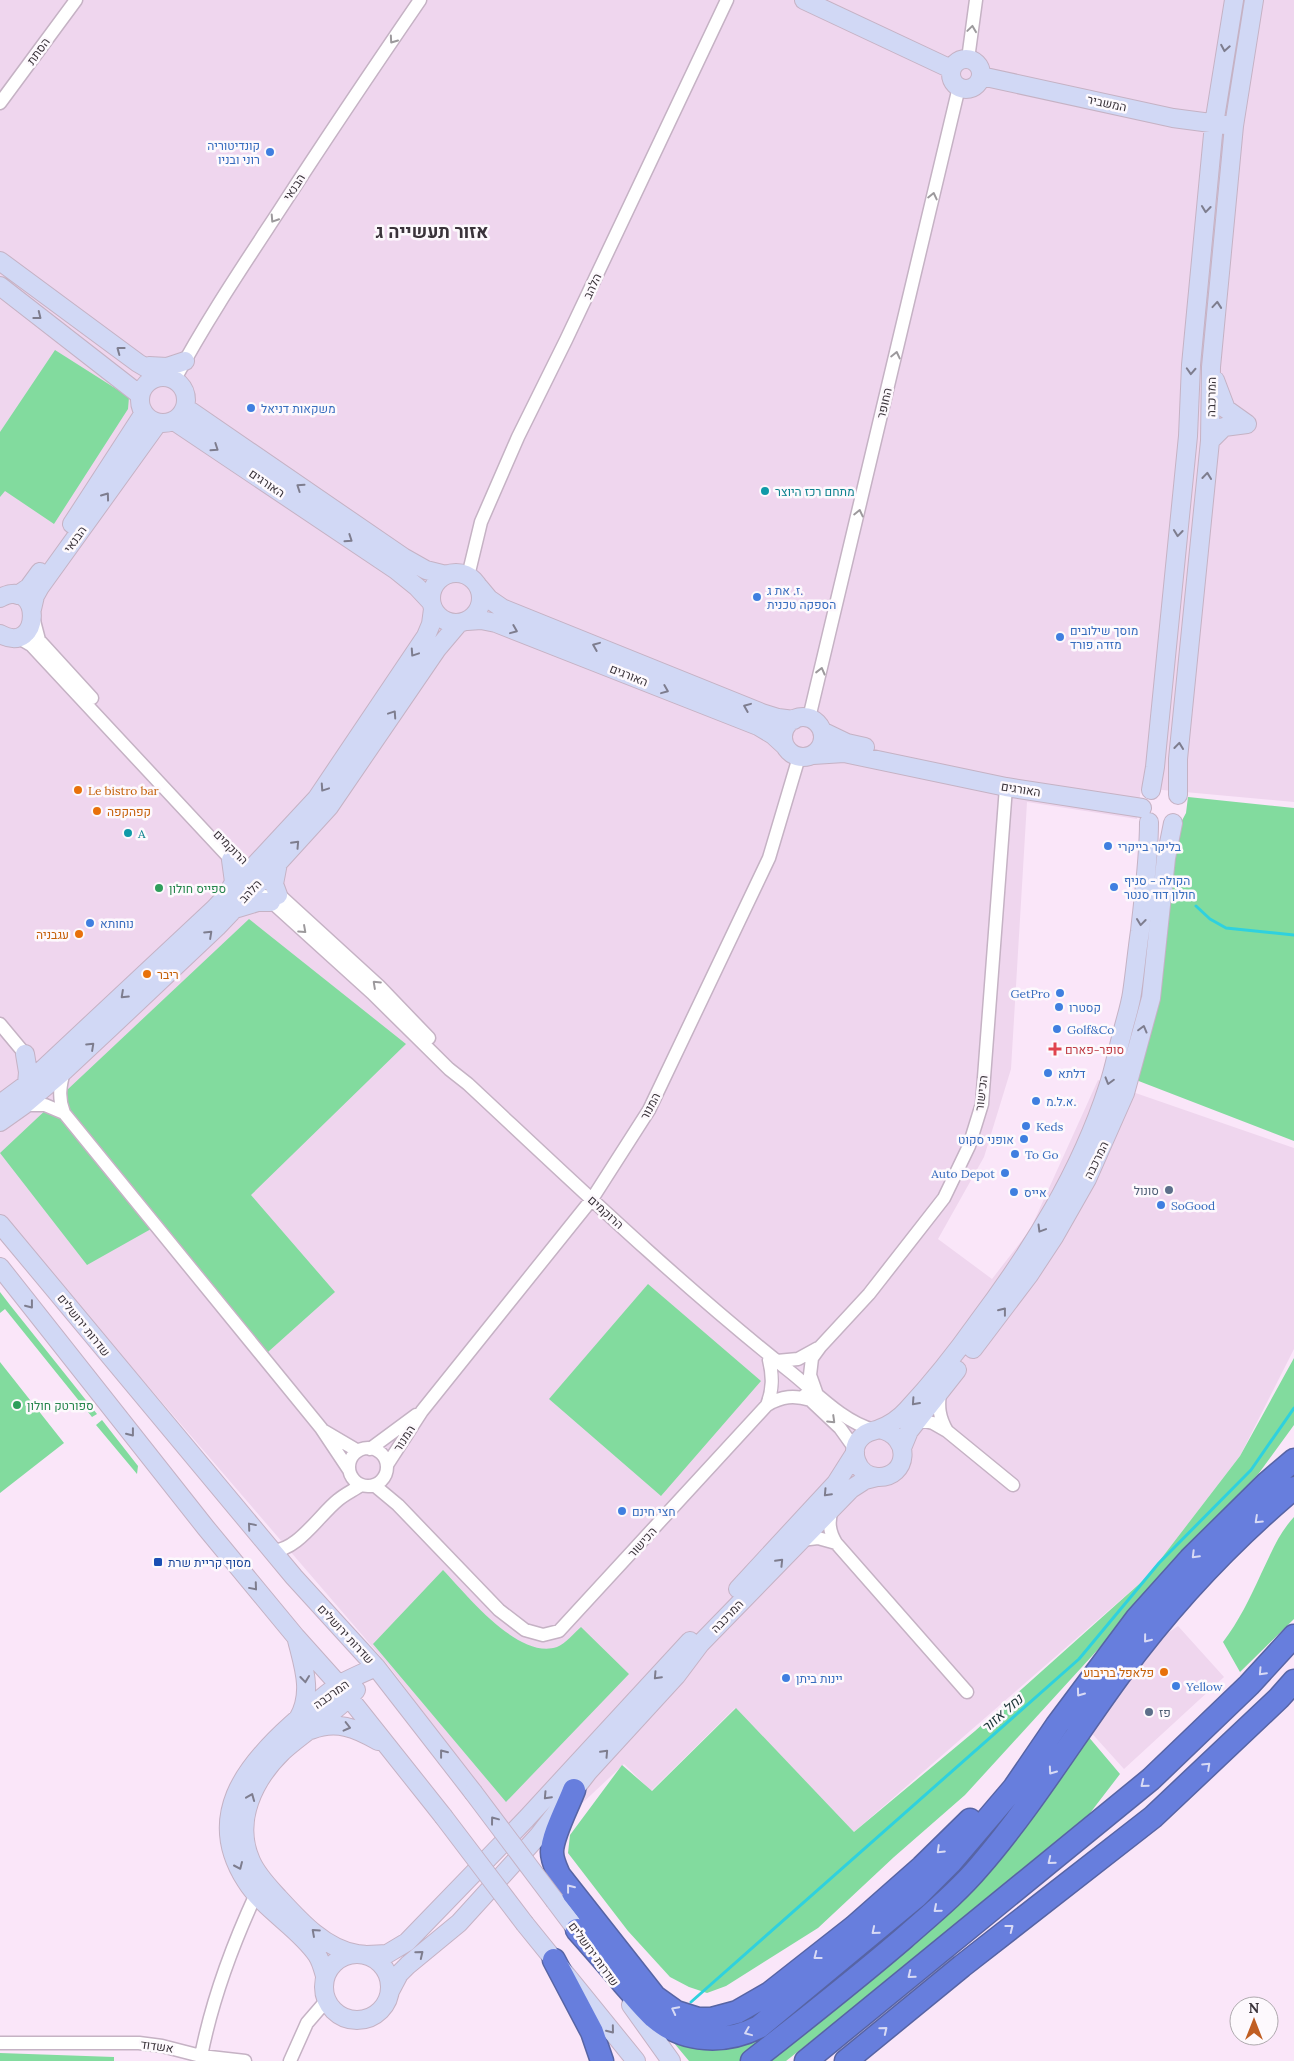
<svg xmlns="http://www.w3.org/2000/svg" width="1294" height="2061" viewBox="0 0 1294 2061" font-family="Lora,Heebo,serif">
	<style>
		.built { fill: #efd6ee }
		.green { fill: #82db9e }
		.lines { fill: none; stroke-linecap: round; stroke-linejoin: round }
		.stream { stroke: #2fd1de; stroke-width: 3 }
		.street-casing { stroke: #c5b2c4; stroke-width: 15 }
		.secondary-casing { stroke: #c5b2c4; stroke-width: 20 }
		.highway-casing { stroke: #5764a4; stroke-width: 25 }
		.street { stroke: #fff; stroke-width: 12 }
		.secondary { stroke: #d1d8f5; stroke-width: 18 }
		.highway { stroke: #677edd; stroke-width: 22 }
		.secondary-bridge-casing { stroke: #c5b2c4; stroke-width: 20; stroke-linecap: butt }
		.secondary-bridge { stroke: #d1d8f5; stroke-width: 18 }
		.oneway { stroke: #9c999c }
		.oneway2 { stroke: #7e7d8e }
		.oneway3 { stroke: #d8daf5 }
		.shop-dot { fill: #3f7fe0; stroke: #fdf9fd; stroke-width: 2 }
		.culture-dot { fill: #0f9aa8; stroke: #fdf9fd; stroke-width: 2 }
		.food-dot { fill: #e8710a; stroke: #fdf9fd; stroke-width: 2 }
		.leisure-dot { fill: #2e9e5b; stroke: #fdf9fd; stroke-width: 2 }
		.health-dot { fill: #e0444e; stroke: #fdf9fd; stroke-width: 2 }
		.service-dot { fill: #5c6f8a; stroke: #fdf9fd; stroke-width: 2 }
		.transit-dot { fill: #1a4fb4; stroke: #fdf9fd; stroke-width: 2 }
		.labels { text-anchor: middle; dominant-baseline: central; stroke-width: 5; stroke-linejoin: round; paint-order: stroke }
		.street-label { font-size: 12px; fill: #3a333a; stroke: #fdf9fd }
		.shop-label { font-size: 12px; fill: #366cbe; stroke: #fdf9fd; text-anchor: start }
		.culture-label { font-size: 12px; fill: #0d838f; stroke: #fdf9fd; text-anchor: start }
		.food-label { font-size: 12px; fill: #c56008; stroke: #fdf9fd; text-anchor: start }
		.leisure-label { font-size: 12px; fill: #27864d; stroke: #fdf9fd; text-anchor: start }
		.health-label { font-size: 12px; fill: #be3a42; stroke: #fdf9fd; text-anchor: start }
		.service-label { font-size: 12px; fill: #4e5e75; stroke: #fdf9fd; text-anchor: end }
		.transit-label { font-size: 12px; fill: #164399; stroke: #fdf9fd; text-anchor: start }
		.water-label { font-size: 14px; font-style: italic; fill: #1c3537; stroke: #fdf9fd }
		.district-label { font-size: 18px; font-weight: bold; fill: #3a333a; stroke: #fdf9fd }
	</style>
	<rect width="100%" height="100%" fill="#fae6f9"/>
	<!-- built -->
	<path class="built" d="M0,0h1294v802l-153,-14 -4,31 -110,-17 -16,267 -27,88 -46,82 54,40 38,-49 68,-150 196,68v201l-54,107 -93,121 -293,255 -119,-124 -84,83 -27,-27 -95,89 -141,-188 -388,-451z
		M1178,1626l46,51 -100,92 -37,-41 62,-82z"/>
	<!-- green -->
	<path class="green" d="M55,350l74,47 -1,12 -74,115 -49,-33 -5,6v-65z
		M1188,797l106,11v333l-158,-61 23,-78 19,-174 8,-15z
		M249,919l157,125 -155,151 84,97 -67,60 -117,-123 -64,36 -87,-112z
		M648,1284l113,97 -100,115 -112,-97z
		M0,1292l10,13 87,109 -5,3 -87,-108 -5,4z
		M1294,1358v67l-35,48 -294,322 -71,62 -76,71 -92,58 -19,7 -18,-6 -19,-10 -42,-46 -60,-78 2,-18 52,-70 30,26 84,-83 118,124 121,-101 172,-154 93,-121z
		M0,1362l64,81 -64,50z
		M102,1420l36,46 -1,8 -41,-49z
		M1294,1517v102l-54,53 -17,-30c16,-21 27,-44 38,-68 10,-20 17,-40 33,-57z
		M443,1570c24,25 75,90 114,77 8,-3 17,-14 24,-20l48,47 -123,128 -133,-158z
		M1087,1735l33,39 -33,43 -138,115 -163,129h-21l194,-164z
		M669,2037l87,3 7,3 -23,18h-51z
		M0,2053l114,4v4h-114z"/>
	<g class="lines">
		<!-- stream -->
		<path class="stream" d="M1196,906l14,13 16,9 68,7
			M691,2002l388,-343 80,-96 92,-93 43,-62"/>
		<defs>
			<path id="street" d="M968,59l8,-59
				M0,103l76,-103
				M175,379c31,-58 68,-113 104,-168 46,-71 93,-141 141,-211
				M468,576l13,-54 37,-85 48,-97 161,-340
				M33,617l6,23 53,58
				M11,637l8,1 12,7 205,220
				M809,718l150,-631
				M274,890l105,96 50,52
				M265,896l107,97 77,76 19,15c104,97 208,197 320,286 27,21 53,51 86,60
				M0,1024l25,30
				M64,1071c-4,15 -6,27 0,42l257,315 28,42
				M24,1105h21l19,8
				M777,1361l21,-2 20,-11
				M816,1392l-6,-17 2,-17 8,-11 49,-53 75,-96 25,-52 13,-42 24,-317
				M940,1392c-2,15 -1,25 7,39
				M805,1395l35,33 15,21
				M767,1405c6,-16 6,-29 2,-45
				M914,1424l10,-3 9,2 14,8 66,54
				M324,1431l34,20
				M349 1467a19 19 0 1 1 38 0a19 19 0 1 1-38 0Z
				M370,1449l46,-34
				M387,1465l35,-54 170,-212 57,-89 120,-252 30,-101
				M374,1485l24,20 101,105 26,20 18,5 16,-4 208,-226c15,-9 27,-10 44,-5
				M832,1509c-4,13 -3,22 4,34l131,149
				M801,1540l17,-2 18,5
				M271,1550c24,4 49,-36 67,-50 7,-6 16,-10 23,-15
				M0,2043h139l23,3 39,10c11,-56 31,-110 55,-162
				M201,2056l44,5
				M290,2061l17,-38 19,-22"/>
			<path id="secondary" d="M804,0l147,69
				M951 74a15 15 0 1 1 30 0a15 15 0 1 1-30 0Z
				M981,76l192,42 53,7
				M0,261l138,102 22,13
				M0,286l140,109
				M149,366l18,1 18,-6
				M140 400a23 23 0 1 1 46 0a23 23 0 1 1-46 0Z
				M1215,380l11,29 21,15
				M186,408l217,149 23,13 20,5
				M174,421l222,149 21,17 14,15
				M1210,441l14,-14 23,-3
				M72,524l72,-111
				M431 598a25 25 0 1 1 50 0a25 25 0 1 1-50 0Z
				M479,587l10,12 13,9 260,105 16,5 16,2
				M18,595l11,-8 11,-15
				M0,598c43,-23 42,59 0,36
				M32,609l3,-13 5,-9 118,-164
				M467,621l14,-1 15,3 262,103 15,9 12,11
				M783 737a20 20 0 1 1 40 0a20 20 0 1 1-40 0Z
				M822,731l25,12 18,4
				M813,755l31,-2 162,34 136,21
				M1151,790l4,-23 33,-331 3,-71 23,-241 20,-124
				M1178,795v-36l32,-318 1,-74 23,-241 20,-126
				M278,863l-4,21 4,11
				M228,893l6,-11 -3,-22
				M235,909l23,-7h13
				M25,1054l3,18 -1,12
				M0,1104l27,-20 188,-176 102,-110 109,-162 5,-12 2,-15
				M0,1122l24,-17 40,-34 46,-43 107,-101 61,-64 51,-56 108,-158 22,-26
				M0,1224l294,353 82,90 97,125
				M0,1267l206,261 90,109 43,48 104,131
				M973,1349l56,-74 25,-38 33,-58 38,-86 26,-95 15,-140 7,-35
				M879,1429c34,7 29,49 -1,48 -21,0 -32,-29 -14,-42 5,-4 10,-4 15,-6 11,-4 20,-10 28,-19 26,-28 49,-57 71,-88 54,-72 102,-149 130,-235 6,-17 9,-35 14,-53 3,-13 8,-27 10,-41 3,-20 5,-42 8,-62 4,-37 9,-73 9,-109
				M902,1448l7,-17 48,-61
				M738,1589l98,-106 19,-30
				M297,1640c7,28 16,53 1,79
				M356,1690c-19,22 -51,41 -73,61 -29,28 -50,70 -32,110 6,14 17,25 27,36 22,24 47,52 79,57
				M311,1730c25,-10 45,-2 67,11
				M555,1901l30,40
				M525,1924l111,137
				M324 1987a33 33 0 1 1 66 0a33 33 0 1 1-66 0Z
				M367,1955l20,-1 20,-12 119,-123 164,-178
				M325,1976c-2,-7 -4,-15 -8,-21 -18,-27 -53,-45 -71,-74 -41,-64 -2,-114 46,-157 16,-14 32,-30 50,-41 11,-6 23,-11 34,-16
				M390,1991l9,-17 9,-9 51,-42 80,-88 49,-63 88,-96 24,-32 151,-155 14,-9 12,-3
				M631,2005l40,56"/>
			<path id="highway" d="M574,1790c-6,16 -22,46 -22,62 0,8 4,16 7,23l96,122 21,15 22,7h13l26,-7 33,-19 84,-66 68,-60 48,-47
				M577,1930c16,18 31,35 46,53 10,11 20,24 31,34 30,26 71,27 105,10l158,-131 33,-33 64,-75 43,-63 80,-107 53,-59 77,-76 27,-23
				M554,1960l38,72 10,29
				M752,2061c51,-40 102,-80 152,-123 26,-23 53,-45 75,-71 52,-60 94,-129 141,-193 50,-68 110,-132 174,-186
				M806,2061l345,-282 98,-94 45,-49
				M846,2061l116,-95 191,-149 126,-119 15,-17"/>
		</defs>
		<!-- street casing -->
		<use href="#street" class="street-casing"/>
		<!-- secondary casing -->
		<use href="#secondary" class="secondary-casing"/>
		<!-- highway casing -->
		<use href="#highway" class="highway-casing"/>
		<!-- street -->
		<use href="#street" class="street"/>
		<!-- secondary -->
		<use href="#secondary" class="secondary"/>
		<!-- highway -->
		<use href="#highway" class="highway"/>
		<defs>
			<path id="secondary-bridge" d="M473,1792l82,109
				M443,1816l82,108"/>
		</defs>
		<!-- secondary-bridge casing -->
		<use href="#secondary-bridge" class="secondary-bridge-casing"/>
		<!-- secondary-bridge -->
		<use href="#secondary-bridge" class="secondary-bridge"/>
	</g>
	<!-- one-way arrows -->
	<defs><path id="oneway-chevron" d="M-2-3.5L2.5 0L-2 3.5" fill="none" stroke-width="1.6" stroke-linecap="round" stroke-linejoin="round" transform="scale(1.25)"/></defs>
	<g class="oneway">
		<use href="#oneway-chevron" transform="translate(972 29) rotate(-82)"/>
		<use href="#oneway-chevron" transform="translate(393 40) rotate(125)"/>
		<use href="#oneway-chevron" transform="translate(933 196) rotate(-77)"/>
		<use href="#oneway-chevron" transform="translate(274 219) rotate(123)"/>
		<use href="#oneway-chevron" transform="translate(896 355) rotate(-77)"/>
		<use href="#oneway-chevron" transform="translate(859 513) rotate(-77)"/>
		<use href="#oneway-chevron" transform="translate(821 671) rotate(-76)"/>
		<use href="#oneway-chevron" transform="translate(303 930) rotate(42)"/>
		<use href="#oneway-chevron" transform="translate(376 984) rotate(-137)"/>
		<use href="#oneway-chevron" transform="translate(832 1420) rotate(44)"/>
	</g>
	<g class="oneway2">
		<use href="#oneway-chevron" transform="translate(1225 48) rotate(100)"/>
		<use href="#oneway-chevron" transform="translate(1206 209) rotate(96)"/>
		<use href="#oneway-chevron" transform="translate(1217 305) rotate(-85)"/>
		<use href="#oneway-chevron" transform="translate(38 316) rotate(38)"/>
		<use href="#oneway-chevron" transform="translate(120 350) rotate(-143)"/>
		<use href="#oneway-chevron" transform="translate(1191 371) rotate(93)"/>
		<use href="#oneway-chevron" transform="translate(215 448) rotate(34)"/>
		<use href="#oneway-chevron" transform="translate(1207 476) rotate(-84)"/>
		<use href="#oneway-chevron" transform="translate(300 487) rotate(-146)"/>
		<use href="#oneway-chevron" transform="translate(106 496) rotate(-54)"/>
		<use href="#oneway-chevron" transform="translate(1178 533) rotate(96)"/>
		<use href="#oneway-chevron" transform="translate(349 539) rotate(34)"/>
		<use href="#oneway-chevron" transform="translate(514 630) rotate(22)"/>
		<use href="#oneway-chevron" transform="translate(596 646) rotate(-158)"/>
		<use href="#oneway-chevron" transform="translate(414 653) rotate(124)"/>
		<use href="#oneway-chevron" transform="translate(665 690) rotate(22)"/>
		<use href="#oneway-chevron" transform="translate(747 707) rotate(-158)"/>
		<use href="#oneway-chevron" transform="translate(393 714) rotate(-56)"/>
		<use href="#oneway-chevron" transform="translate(1179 746) rotate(-84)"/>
		<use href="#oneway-chevron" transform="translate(324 788) rotate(124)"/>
		<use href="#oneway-chevron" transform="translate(296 844) rotate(-47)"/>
		<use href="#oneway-chevron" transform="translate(1141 922) rotate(97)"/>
		<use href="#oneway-chevron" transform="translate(209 934) rotate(-43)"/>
		<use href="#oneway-chevron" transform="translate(124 995) rotate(137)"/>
		<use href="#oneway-chevron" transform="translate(1143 1029) rotate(-75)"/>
		<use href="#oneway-chevron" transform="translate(91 1046) rotate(-43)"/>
		<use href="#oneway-chevron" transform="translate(1109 1081) rotate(106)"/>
		<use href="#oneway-chevron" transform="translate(1041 1229) rotate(121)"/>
		<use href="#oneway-chevron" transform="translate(30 1305) rotate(52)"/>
		<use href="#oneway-chevron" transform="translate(1003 1311) rotate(-52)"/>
		<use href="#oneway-chevron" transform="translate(915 1402) rotate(132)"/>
		<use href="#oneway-chevron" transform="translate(131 1433) rotate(52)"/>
		<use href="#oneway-chevron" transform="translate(827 1493) rotate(133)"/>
		<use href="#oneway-chevron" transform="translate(251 1526) rotate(-130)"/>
		<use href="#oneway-chevron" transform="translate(780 1562) rotate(-46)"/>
		<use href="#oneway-chevron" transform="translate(254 1587) rotate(50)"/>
		<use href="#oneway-chevron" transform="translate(657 1676) rotate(133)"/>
		<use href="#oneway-chevron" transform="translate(305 1679) rotate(84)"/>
		<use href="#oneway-chevron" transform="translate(347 1727) rotate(14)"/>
		<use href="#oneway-chevron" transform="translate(443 1753) rotate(-128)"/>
		<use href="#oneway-chevron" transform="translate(605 1753) rotate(-47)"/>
		<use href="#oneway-chevron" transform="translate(547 1796) rotate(133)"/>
		<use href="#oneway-chevron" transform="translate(251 1797) rotate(-68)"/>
		<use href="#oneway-chevron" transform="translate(494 1820) rotate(-127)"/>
		<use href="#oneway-chevron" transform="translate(239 1866) rotate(66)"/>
		<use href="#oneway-chevron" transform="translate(315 1932) rotate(-138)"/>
		<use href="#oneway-chevron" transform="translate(420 1954) rotate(-39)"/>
		<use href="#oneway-chevron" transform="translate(611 2030) rotate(51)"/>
	</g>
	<g class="oneway3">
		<use href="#oneway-chevron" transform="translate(1258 1520) rotate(137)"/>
		<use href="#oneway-chevron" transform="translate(1195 1555) rotate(135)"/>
		<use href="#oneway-chevron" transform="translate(1147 1639) rotate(129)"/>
		<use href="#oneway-chevron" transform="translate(1262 1672) rotate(133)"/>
		<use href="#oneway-chevron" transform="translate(1080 1693) rotate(126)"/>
		<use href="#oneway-chevron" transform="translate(1207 1766) rotate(-43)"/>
		<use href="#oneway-chevron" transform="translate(1052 1771) rotate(125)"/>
		<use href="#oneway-chevron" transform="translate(1144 1784) rotate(141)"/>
		<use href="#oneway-chevron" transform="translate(940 1850) rotate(136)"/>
		<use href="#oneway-chevron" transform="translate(1051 1861) rotate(141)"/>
		<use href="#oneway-chevron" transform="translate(570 1888) rotate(-128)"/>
		<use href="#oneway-chevron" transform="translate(937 1909) rotate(139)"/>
		<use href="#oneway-chevron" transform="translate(1010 1928) rotate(-38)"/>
		<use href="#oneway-chevron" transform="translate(875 1931) rotate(140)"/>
		<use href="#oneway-chevron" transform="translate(817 1956) rotate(142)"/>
		<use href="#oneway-chevron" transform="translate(911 1975) rotate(141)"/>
		<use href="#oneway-chevron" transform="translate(675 2010) rotate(-153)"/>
		<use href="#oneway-chevron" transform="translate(884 2030) rotate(-39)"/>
		<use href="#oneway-chevron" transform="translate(748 2032) rotate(158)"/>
	</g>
	<!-- markers -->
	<g class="shop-dot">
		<circle cx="270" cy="152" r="5"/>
		<circle cx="251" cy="408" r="5"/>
		<circle cx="757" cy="597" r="5"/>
		<circle cx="1060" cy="637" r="5"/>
		<circle cx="1108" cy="846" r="5"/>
		<circle cx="1114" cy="887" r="5"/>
		<circle cx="90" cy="923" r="5"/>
		<circle cx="1060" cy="993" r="5"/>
		<circle cx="1059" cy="1007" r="5"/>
		<circle cx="1057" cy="1029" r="5"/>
		<circle cx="1048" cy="1073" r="5"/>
		<circle cx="1036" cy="1101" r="5"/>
		<circle cx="1026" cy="1126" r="5"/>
		<circle cx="1024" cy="1139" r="5"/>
		<circle cx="1015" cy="1154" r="5"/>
		<circle cx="1005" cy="1173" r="5"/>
		<circle cx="1014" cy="1192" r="5"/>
		<circle cx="1161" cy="1205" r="5"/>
		<circle cx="622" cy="1511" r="5"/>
		<circle cx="786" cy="1678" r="5"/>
		<circle cx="1176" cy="1686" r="5"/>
	</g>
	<g class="culture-dot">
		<circle cx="765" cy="491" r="5"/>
		<circle cx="128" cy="833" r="5"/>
	</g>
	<g class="food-dot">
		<circle cx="78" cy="790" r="5"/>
		<circle cx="97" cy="811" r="5"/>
		<circle cx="79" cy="934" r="5"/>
		<circle cx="147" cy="974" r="5"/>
		<circle cx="1164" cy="1672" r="5"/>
	</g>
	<g class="leisure-dot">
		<circle cx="159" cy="888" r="5"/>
		<circle cx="17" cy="1405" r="5"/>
	</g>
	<path class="health-dot" d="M1052.5 1041.5h5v5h5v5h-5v5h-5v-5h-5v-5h5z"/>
	<g class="service-dot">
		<circle cx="1169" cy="1190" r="5"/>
		<circle cx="1149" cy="1712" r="5"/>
	</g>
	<rect class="transit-dot" x="153" y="1557" width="10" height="10" rx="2.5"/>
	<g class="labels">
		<!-- street labels -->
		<g class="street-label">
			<text transform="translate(38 51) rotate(-54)">הסתת</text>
			<text transform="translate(1107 103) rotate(12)">המשביר</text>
			<text transform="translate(294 187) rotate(-57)">הבנאי</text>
			<text transform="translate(592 286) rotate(-65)">הלהב</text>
			<text transform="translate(1211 397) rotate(-89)">המרכבה</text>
			<text transform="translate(884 403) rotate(-77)">החופר</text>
			<text transform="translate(267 483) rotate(34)">האורגים</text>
			<text transform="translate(75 539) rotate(-54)">הבנאי</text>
			<text transform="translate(629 675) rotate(22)">האורגים</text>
			<text transform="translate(1021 789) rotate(9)">האורגים</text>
			<text transform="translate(231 847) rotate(45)">הרוקמים</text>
			<text transform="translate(250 891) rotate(-47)">הלהב</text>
			<text transform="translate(981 1093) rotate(-83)">הכישור</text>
			<text transform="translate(650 1106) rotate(-62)">המנור</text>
			<text transform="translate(1096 1160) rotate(-64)">המרכבה</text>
			<text transform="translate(606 1212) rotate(42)">הרוקמים</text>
			<text transform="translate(84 1325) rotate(51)">שדרות ירושלים</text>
			<text transform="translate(404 1438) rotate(-57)">המנור</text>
			<text transform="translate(642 1542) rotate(-48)">הכישור</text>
			<text transform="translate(727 1616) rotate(-46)">המרכבה</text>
			<text transform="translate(346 1634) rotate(47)">שדרות ירושלים</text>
			<text transform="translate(331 1694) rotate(-36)">המרכבה</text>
			<text transform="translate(594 1954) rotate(54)">שדרות ירושלים</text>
			<text transform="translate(157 2046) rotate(8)">אשדוד</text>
		</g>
		<!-- shop labels -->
		<g class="shop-label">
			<text x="260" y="145" text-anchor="end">קונדיטוריה<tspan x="260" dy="14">רוני ובניו</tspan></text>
			<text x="261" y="408">משקאות דניאל</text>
			<text x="767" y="590">ז. את ג.<tspan x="767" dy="14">הספקה טכנית</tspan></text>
			<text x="1070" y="630">מוסך שילובים<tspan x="1070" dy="14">מזדה פורד</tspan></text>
			<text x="1118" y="846">בליקר בייקרי</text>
			<text x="1124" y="880">הקולה - סניף<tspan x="1124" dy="14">חולון דוד סנטר</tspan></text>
			<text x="100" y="923">נוחותא</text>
			<text x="1050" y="993" text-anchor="end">GetPro</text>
			<text x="1069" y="1007">קסטרו</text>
			<text x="1067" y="1029">Golf&amp;Co</text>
			<text x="1058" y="1073">דלתא</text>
			<text x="1046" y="1101">א.ל.מ.</text>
			<text x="1036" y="1126">Keds</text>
			<text x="1014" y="1139" text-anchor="end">אופני סקוט</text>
			<text x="1025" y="1154">To Go</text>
			<text x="995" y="1173" text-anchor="end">Auto Depot</text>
			<text x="1024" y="1192">אייס</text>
			<text x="1171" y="1205">SoGood</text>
			<text x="632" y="1511">חצי חינם</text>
			<text x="796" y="1678">יינות ביתן</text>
			<text x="1186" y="1686">Yellow</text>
		</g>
		<!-- culture labels -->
		<g class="culture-label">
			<text x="775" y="491">מתחם רכז היוצר</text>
			<text x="138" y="833">A</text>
		</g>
		<!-- food labels -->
		<g class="food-label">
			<text x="88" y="790">Le bistro bar</text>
			<text x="107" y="811">קפהקפה</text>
			<text x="69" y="934" text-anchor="end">עגבניה</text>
			<text x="157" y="974">ריבר</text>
			<text x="1154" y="1672" text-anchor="end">פלאפל בריבוע</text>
		</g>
		<!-- leisure labels -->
		<g class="leisure-label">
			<text x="169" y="888">ספייס חולון</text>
			<text x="27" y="1405">ספורטק חולון</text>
		</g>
		<!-- health labels -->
		<g class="health-label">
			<text x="1065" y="1049">סופר-פארם</text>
		</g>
		<!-- service labels -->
		<g class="service-label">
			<text x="1159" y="1190">סונול</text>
			<text x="1159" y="1712" text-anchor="start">פז</text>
		</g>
		<!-- transit labels -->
		<g class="transit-label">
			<text x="168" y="1562">מסוף קריית שרת</text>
		</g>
		<!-- water labels -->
		<g class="water-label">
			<text transform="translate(1002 1713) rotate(-41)">נחל אזור</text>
		</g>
		<!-- district labels -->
		<g class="district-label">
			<text x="432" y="231">אזור תעשייה ג</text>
		</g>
	</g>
	<!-- north arrow -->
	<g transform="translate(1254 2021)"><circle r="24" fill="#fdf9fd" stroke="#afaaaf"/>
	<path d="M0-4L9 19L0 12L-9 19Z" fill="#c05e23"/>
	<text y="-8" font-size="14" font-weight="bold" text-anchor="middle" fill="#3a333a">N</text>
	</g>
</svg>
